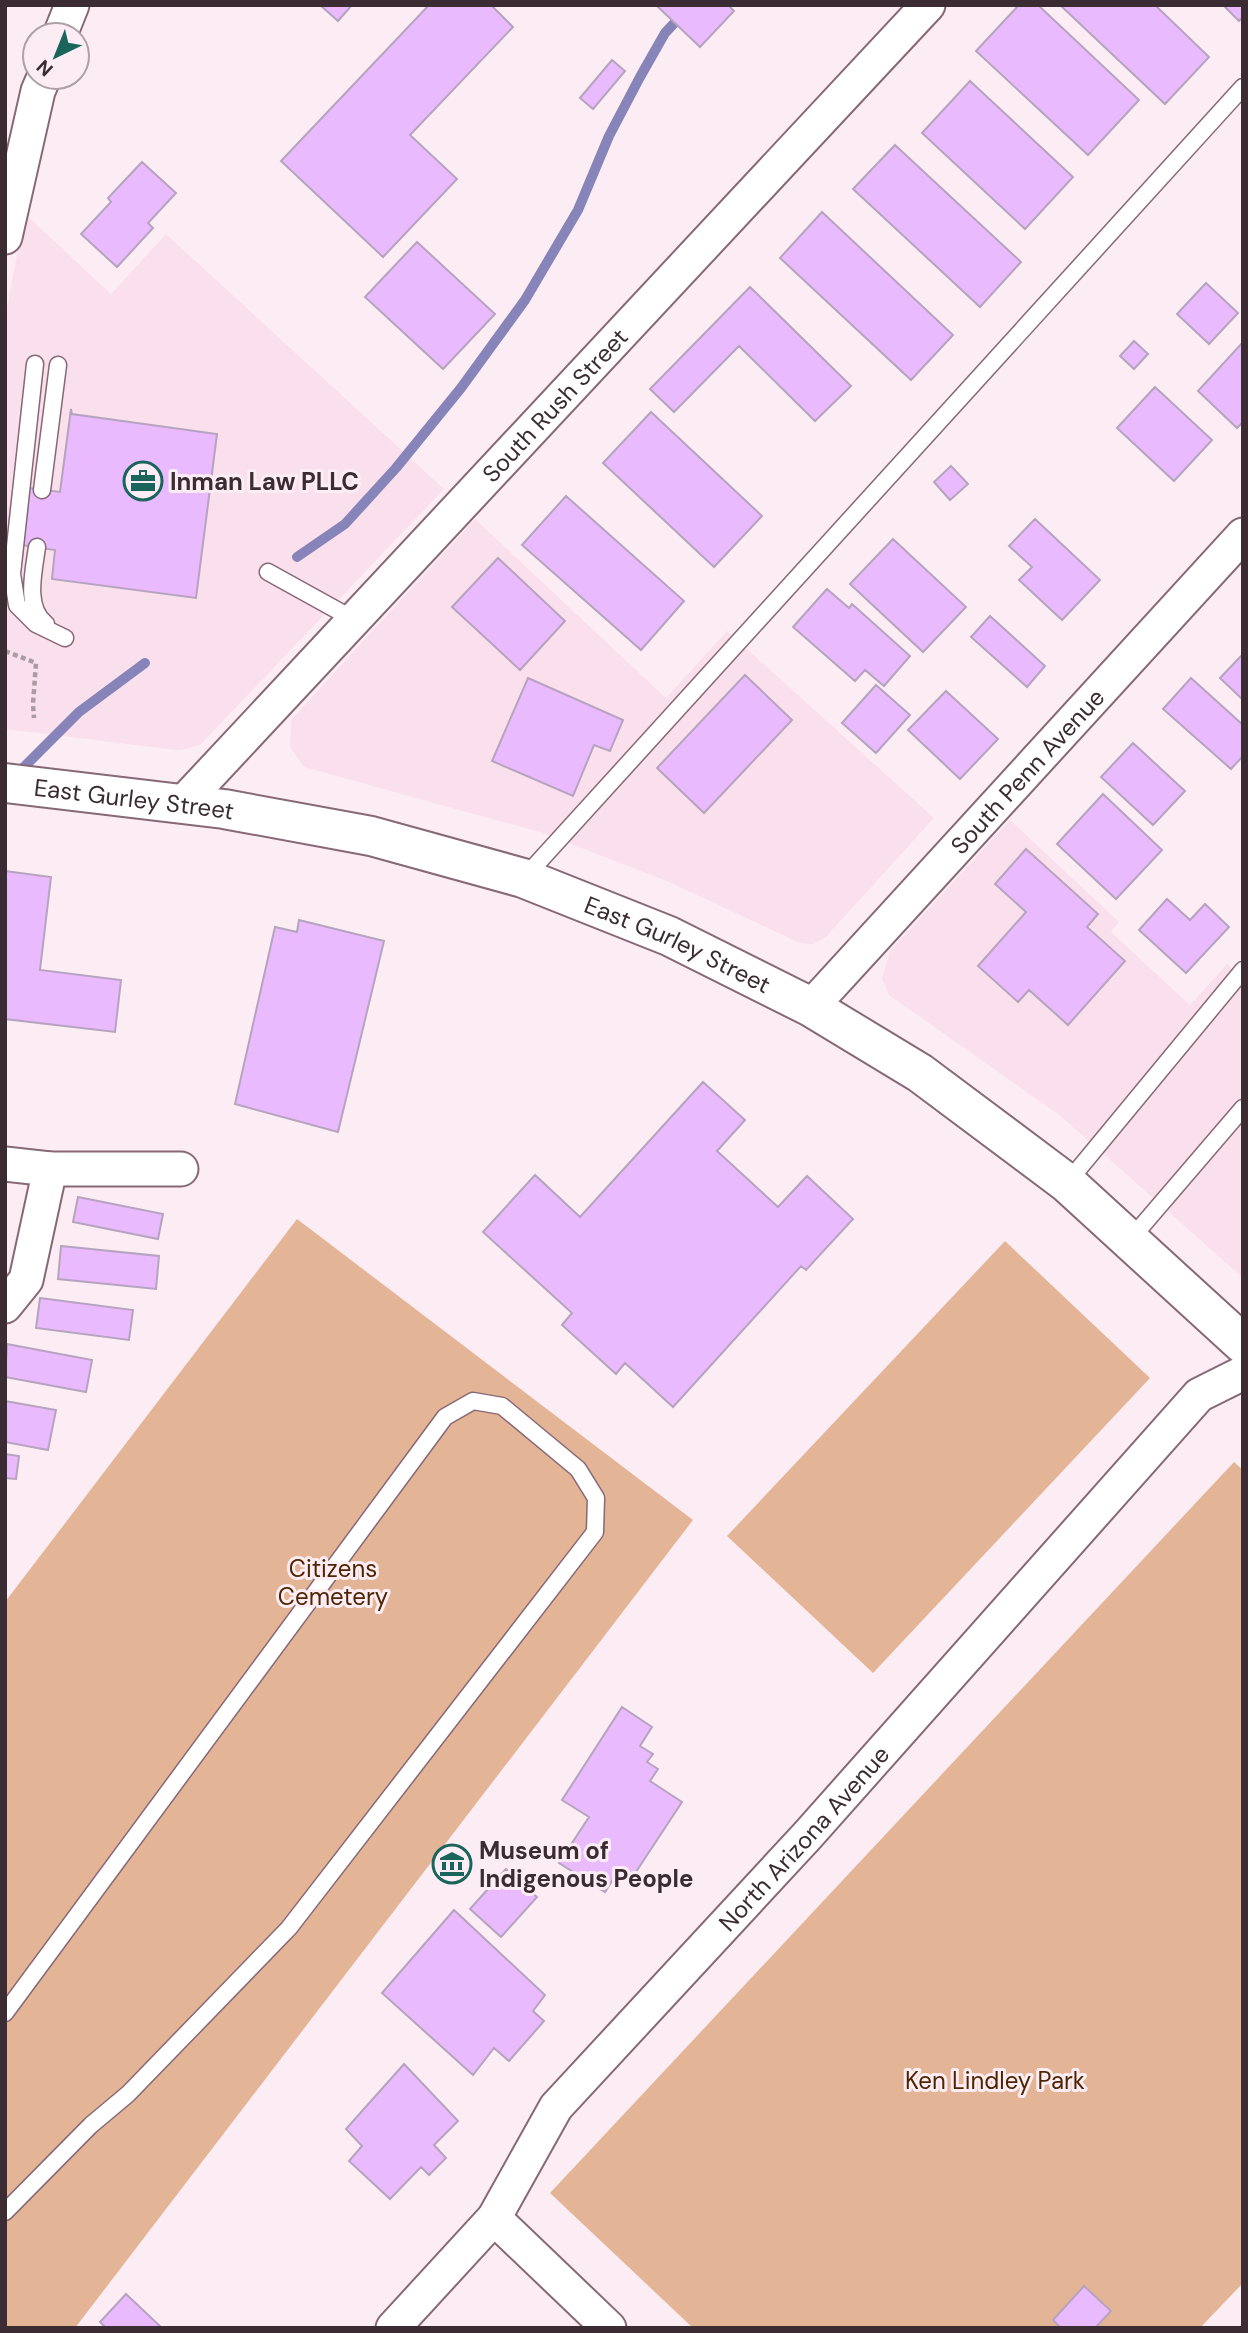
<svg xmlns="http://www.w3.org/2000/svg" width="1248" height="2333" viewBox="0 0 1248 2333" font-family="'DM Sans',sans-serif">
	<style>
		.built { fill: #fae0ec }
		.green { fill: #e3b596 }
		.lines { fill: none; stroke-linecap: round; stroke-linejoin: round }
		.stream { stroke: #8784b9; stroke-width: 10 }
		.building { fill: #eabafe; stroke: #b6a3be; stroke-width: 2 }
		.lane-casing { stroke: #876876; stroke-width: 19 }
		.street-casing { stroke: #876876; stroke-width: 37 }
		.secondary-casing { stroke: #876876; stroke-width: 42 }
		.path { stroke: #aa9ca2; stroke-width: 4.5; stroke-dasharray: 5 3.5; stroke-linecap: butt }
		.lane { stroke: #fff; stroke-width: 16 }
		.street { stroke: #fff; stroke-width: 33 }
		.secondary { stroke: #fff; stroke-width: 38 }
		.labels { text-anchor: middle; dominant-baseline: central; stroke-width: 6; stroke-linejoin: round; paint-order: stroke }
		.street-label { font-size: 24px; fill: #3a2c32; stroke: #fcedf4 }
		.poi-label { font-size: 24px; font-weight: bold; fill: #3a2c32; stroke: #fcedf4; text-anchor: start }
		.park-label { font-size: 24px; fill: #4f2400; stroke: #fcedf4 }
	</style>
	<rect width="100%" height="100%" fill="#fcedf4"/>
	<!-- built -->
	<path class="built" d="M25,214l86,80 55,-60 278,255 -243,255 -14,5 -11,1 -171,-21v-412z
		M475,519l191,179 61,-67 207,187 -109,120 -12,6 -13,-1 -131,-61 -126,-49 -239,-66 -14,-20 1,-27z
		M1010,820l109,102 -8,10 79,73 37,-41 16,14v300l-181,-161 -173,-122 -7,-16 8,-28z"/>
	<!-- green -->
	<path class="green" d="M297,1219l396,301 -618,808h-70v-726z
		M1005,1241l145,137 -277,295 -146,-137z
		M1234,1462l9,8v813l-43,45h-507l-143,-135z"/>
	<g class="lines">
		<!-- stream -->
		<path class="stream" d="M297,557l48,-33 51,-56 65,-80 64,-88 53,-90 31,-74 31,-59 25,-44 15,-16 4,-1
			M15,776l64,-64 66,-49"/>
	</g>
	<!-- building -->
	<path class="building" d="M320,5h32l-14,16z
		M429,5h62l22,22 -103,108 47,44 -74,78 -102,-96z
		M656,5h72l6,6 -34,36z
		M1019,5h19l101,95 -51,55 -112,-104z
		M1060,5h95l54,52 -44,47z
		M1223,5h20v12l-4,4z
		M612,60l13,11 -32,38 -13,-11z
		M970,81l103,96 -48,52 -103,-96z
		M895,145l126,117 -41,45 -127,-118z
		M142,162l34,31 -28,30 5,5 -36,39 -36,-33 30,-32 -3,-4z
		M822,212l131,123 -42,45 -131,-122z
		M417,242l78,72 -52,55 -78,-72z
		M1206,283l32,30 -29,31 -32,-30z
		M750,287l101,99 -36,35 -76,-75 -65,66 -24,-23z
		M1134,341l14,13 -14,15 -14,-13z
		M1243,342v80l-6,6 -39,-37z
		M1155,387l57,53 -38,41 -57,-53z
		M71,409l1,5 145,20 -21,164 -144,-19 3,-29 -47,-7 7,-57 45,6z
		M651,412l111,104 -48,51 -111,-104z
		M951,466l17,18 -18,16 -16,-18z
		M566,496l118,105 -43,49 -119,-105z
		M1035,519l65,61 -38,40 -43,-40 13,-13 -23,-21z
		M893,539l73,68 -43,45 -73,-68z
		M498,558l67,63 -45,49 -68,-63z
		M827,589l22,19 3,-4 58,52 -26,30 -19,-16 -10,11 -62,-54z
		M990,616l55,50 -18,21 -56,-50z
		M1243,654v46l-23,-22z
		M745,675l47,45 -88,93 -47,-45z
		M528,678l95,42 -13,31 -16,-6 -21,51 -81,-35z
		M1191,678l52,47v31l-12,13 -68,-60z
		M876,685l34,30 -34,38 -34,-30z
		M946,691l52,48 -38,40 -52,-49z
		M1133,743l52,48 -32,34 -52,-48z
		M1103,794l59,56 -46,49 -59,-55z
		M1026,849l72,65 -11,13 38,34 -57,64 -39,-35 -11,12 -40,-36 48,-54 -31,-28z
		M5,871l46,6 -11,93 81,10 -6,52 -110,-13z
		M1167,899l23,21 15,-16 24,23 -43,46 -47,-43z
		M299,920l85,21 -46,191 -103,-28 40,-177 22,5z
		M703,1082l42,38 -28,31 61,56 29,-31 46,43 -47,51 -5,-4 -128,141 -48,-44 -9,11 -54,-49 10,-12 -89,-81 52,-57 45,42z
		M78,1197l85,17 -5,25 -85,-17z
		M61,1246l98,10 -3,33 -98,-10z
		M40,1298l93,12 -4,30 -93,-12z
		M7,1344l85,16 -6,32 -81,-15z
		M5,1401l51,9 -8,40 -43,-8z
		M5,1454l14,2 -3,23 -11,-1z
		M622,1707l30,20 -12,19 13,8 -6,8 11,7 -8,12 32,21 -48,73 -13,-8 -16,25 -46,-29 30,-46 -27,-17z
		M506,1869l31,28 -36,40 -31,-28z
		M454,1910l91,85 -12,16 11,10 -35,40 -15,-13 -21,27 -91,-82z
		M404,2064l54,57 -24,24 12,13 -17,17 -8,-8 -31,32 -41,-38 13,-15 -16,-17z
		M1084,2286l27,25 -16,17h-34l-8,-8z
		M126,2294l36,34h-56l-6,-6z"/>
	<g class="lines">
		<defs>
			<path id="lane" d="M35,364l-23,210 5,31 19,19 29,14
				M42,490l16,-125
				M37,547c-3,23 -13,61 9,77
				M268,572l85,47
				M524,878l719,-791
				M1067,1183l176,-213
				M1129,1241l114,-133
				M5,2013l440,-596 28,-16 29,5 76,63 18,29 -1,34 -306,396 -161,166 -37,31 -86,87"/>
			<g id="street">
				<path d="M60,35l12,-30"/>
				<path d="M5,237l33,-146 6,-14"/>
				<path id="s1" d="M182,804l746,-799"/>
				<path id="s2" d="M811,1007l432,-472"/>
				<path d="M5,1164l45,5h131"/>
				<path d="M5,1306l21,-26 24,-111"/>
				<path d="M494,2218l115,110"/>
				<path id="s3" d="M393,2328l101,-110 62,-111 251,-271 392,-441 44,-22"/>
			</g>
			<g id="secondary">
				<path id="s4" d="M5,783l219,26 147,27 152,42 146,58 142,71 109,66 147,110 176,161"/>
			</g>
		</defs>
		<!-- lane casing -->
		<use href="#lane" class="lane-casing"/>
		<!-- street casing -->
		<use href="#street" class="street-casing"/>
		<!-- secondary casing -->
		<use href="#secondary" class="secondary-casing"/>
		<!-- path -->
		<path class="path" d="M5,651l31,12 -3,41 1,14"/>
		<!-- lane -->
		<use href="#lane" class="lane"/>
		<!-- street -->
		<use href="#street" class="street"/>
		<!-- secondary -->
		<use href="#secondary" class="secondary"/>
	</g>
	<!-- icons -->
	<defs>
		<symbol id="office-ring" viewBox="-11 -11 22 22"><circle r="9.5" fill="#fcedf4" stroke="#19645b" stroke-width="1.5"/><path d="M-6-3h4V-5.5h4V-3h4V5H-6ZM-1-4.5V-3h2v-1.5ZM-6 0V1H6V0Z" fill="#19645b"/></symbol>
		<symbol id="museum-ring" viewBox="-11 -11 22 22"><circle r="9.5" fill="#fcedf4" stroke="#19645b" stroke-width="1.5"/><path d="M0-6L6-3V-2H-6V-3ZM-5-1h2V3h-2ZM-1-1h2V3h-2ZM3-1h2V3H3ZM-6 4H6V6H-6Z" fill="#19645b"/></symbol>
	</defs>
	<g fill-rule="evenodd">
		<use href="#office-ring" x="121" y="459" width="44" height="44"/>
		<use href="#museum-ring" x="430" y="1842" width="44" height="44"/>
	</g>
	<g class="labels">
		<!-- street labels -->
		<g class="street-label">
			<text stroke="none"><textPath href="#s1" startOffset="546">South Rush Street</textPath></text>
			<text stroke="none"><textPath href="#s2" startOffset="320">South Penn Avenue</textPath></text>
			<text stroke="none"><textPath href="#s4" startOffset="130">East Gurley Street</textPath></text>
			<text stroke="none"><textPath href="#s4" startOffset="696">East Gurley Street</textPath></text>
			<text stroke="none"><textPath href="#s3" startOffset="642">North Arizona Avenue</textPath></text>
		</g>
		<!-- poi labels -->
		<g class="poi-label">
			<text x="170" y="481">Inman Law PLLC</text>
			<text x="479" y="1850">Museum of<tspan x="479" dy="28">Indigenous People</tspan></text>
		</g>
		<!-- park labels -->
		<g class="park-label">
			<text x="333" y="1568">Citizens<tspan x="333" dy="28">Cemetery</tspan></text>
			<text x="995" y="2080">Ken Lindley Park</text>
		</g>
	</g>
	<!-- border -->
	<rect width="1248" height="2333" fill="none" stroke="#3a2c32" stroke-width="14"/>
	<!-- north arrow -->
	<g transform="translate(56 56) rotate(223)"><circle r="33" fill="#fcedf4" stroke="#aea0a6" stroke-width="2"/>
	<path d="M0-5L12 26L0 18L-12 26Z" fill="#19645b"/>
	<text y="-10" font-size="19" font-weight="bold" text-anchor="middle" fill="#3a2c32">N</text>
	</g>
</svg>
